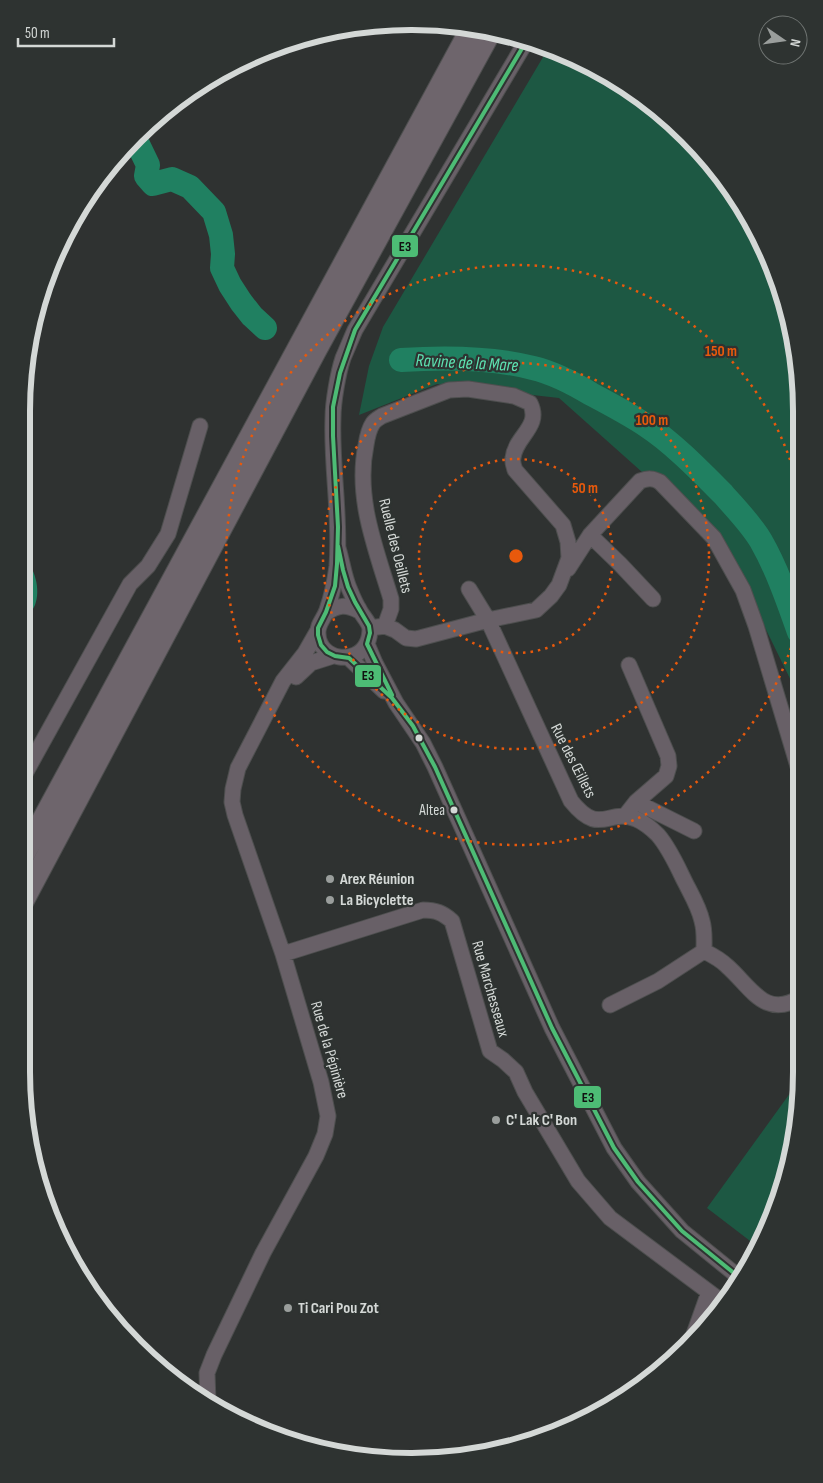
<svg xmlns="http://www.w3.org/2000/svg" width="823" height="1483" viewBox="0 0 823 1483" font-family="'Sofia Sans Condensed',sans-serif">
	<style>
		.green { fill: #1d5843 }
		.water { fill: #208061 }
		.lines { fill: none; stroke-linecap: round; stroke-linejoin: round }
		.river { stroke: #208061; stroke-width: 24 }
		.minor-casing { stroke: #4e4f4f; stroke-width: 17 }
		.highway-casing { stroke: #4e4f4f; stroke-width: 23 }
		.minor { stroke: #686067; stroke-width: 15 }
		.highway { stroke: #6e656c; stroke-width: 21 }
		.bus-1-casing { stroke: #2e3331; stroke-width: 8 }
		.bus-1 { stroke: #4dbc75; stroke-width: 4 }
		.ring { fill: none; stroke: #e8590c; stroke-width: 2.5; stroke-dasharray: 2.5 5 }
		.bus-dot { fill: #d4d8d6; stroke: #2e3331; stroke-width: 2 }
		.poi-dot { fill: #9a9e9c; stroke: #2e3331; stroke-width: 2 }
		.labels { text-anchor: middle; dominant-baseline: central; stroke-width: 4.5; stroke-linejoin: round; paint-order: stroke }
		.bus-label { font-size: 15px; fill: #d4d8d6; stroke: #2e3331; text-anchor: end }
		.street-label { font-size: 16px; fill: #d4d8d6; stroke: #2e3331 }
		.poi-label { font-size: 16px; font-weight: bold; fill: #d4d8d6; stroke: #2e3331; text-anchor: start }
		.water-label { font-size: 18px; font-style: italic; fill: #5de2b1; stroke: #2e3331 }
		.rim { fill: none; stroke: #d4d8d6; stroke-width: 6 }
		.centre { fill: #e8590c; stroke: #2e3331; stroke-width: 2.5 }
		.ring-label { font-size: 15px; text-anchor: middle; font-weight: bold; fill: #e8590c; stroke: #2e3331; stroke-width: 4.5; stroke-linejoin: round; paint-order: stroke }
		.line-badge { stroke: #2e3331; stroke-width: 2 }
		.pale-badge-label { font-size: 14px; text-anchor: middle; font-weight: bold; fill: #111 }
	</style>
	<rect width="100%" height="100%" fill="#2f3231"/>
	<!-- green -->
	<path class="green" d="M549,47l58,27 80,61 49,60 45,91 17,75 2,338 -75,-153 -166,-148 -122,-14 -78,31 10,-49 14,-39z
		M801,1078v19l-13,76 -30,74 -51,-39z"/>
	<!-- water -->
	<path class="water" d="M22,556c13,10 19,34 13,49 -3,7 -8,12 -11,18l-2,1z"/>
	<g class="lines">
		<!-- river -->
		<path class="river" d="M135,138l13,27 -2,11 7,8 19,-5 18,8 24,25 7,23 2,19 -1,14 8,17 11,17 11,14 13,12
			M401,360c44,-3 89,-3 132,8 21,5 40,15 58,26 19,10 38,20 56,32 26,17 54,46 76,68 13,15 28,30 38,47 16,28 27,60 38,91"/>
		<defs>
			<path id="minor" d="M590,535l30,29 33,35
				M338,548c4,13 6,28 11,40 3,7 6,15 10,21 3,7 9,11 11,19 0,5 -1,11 -3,15 -11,23 -48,17 -49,-9 -1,-10 6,-15 9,-24 5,-15 8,-29 10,-44 4,-50 -6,-99 -4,-148 0,-16 5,-45 10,-60 4,-9 8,-19 12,-28l172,-290
				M568,569l22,-34 50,-54c8,-3 13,-3 20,1l54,56 29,52 13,36 44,147
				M469,589l19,31 83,181c29,36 36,7 65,18 7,3 17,11 22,16 12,14 19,31 27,47 6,12 14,25 17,39 3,10 2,20 2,30 8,4 16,8 23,15 24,21 38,54 74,31
				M326,613c12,-8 20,-9 33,-2
				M370,628l15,-2 10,4 11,8 10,1 72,-19 48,-10 15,-14 8,-11 10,-27 -1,-16 -5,-17 -48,-55c-1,-3 -3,-8 -2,-12 2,-22 29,-31 17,-55l-16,-7 -46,-7 -19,1 -67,26c-3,2 -7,4 -9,7 -4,6 -6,15 -7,22 -11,53 10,104 25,154v10l-6,17
				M367,644l8,19 21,40 27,40 12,24 117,261 62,120 24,34 44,49 58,47
				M349,658l35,33
				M296,677l15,-14 22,-7
				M22,779l108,-195 18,-18 20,-32 32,-108
				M636,802l58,29
				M625,816l11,-14 30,-26 3,-10 -1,-10 -39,-91
				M283,954l140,-44c13,0 20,3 29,11l38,130 13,9 13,12 9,20 53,89 32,37 111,83
				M610,1005l48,-24 46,-30
				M694,1334l15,-42
				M208,1402l-1,-29 7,-18 49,-102 53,-97 9,-22 3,-18 -7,-34 -38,-128 -48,-139 -3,-13 1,-13 5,-21 45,-87 22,-28 12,-21"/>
			<path id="highway" d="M22,858l450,-831
				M21,905l295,-555 175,-319"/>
		</defs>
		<!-- minor casing -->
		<use href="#minor" class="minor-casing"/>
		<!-- highway casing -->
		<use href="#highway" class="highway-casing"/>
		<!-- minor -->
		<use href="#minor" class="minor"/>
		<!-- highway -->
		<use href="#highway" class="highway"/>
		<defs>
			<path id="bus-1" d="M527,40l-172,290 -15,43 -7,34v29l5,91 -1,37 -2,22 -9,26 -8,16v7l3,10 6,7 8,4 14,2 43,40 21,28 22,41 117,261 62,120 24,34 44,49 58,47
				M338,546l5,24 5,17 7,15 14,24 1,7 -3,11 25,51"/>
		</defs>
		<!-- bus-1 casing -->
		<use href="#bus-1" class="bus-1-casing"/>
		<!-- bus-1 -->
		<use href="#bus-1" class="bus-1"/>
	</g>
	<!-- distance rings -->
	<g class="ring">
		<circle cx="516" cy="556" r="97"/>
		<circle cx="516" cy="556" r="193"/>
		<path d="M799 619A290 290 0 1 1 799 491"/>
	</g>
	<!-- markers -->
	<g class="bus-dot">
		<circle cx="419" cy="738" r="4.5"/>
		<circle cx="454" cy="810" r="4.5"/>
	</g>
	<g class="poi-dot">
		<circle cx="330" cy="879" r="5"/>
		<circle cx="330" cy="900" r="5"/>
		<circle cx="496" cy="1120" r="5"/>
		<circle cx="288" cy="1308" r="5"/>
	</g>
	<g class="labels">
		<!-- bus labels -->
		<g class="bus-label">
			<text x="445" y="810">Altea</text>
		</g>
		<!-- street labels -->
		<g class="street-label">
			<text transform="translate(395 546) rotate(76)">Ruelle des Oeillets</text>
			<text transform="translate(573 761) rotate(63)">Rue des Œillets</text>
			<text transform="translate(490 989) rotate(74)">Rue Marchesseaux</text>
			<text transform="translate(329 1050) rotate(74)">Rue de la Pépinière</text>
		</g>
		<!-- poi labels -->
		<g class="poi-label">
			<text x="340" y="879">Arex Réunion</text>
			<text x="340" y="900">La Bicyclette</text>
			<text x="506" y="1120">C' Lak C' Bon</text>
			<text x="298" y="1308">Ti Cari Pou Zot</text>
		</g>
		<!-- water labels -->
		<g class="water-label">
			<text transform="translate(467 363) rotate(3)">Ravine de la Mare</text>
		</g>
	</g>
	<!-- crop -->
	<path d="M0 0H823V1483H0ZM411 30H412A381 381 0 0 1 793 411V1072A381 381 0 0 1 412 1453H411A381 381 0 0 1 30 1072V411A381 381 0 0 1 411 30Z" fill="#2e3331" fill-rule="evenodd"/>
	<path class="rim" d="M411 30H412A381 381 0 0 1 793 411V1072A381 381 0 0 1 412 1453H411A381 381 0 0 1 30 1072V411A381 381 0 0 1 411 30Z"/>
	<circle cx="516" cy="556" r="8" class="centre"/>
	<g class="ring-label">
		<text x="721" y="356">150 m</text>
		<text x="652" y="425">100 m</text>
		<text x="585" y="493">50 m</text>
	</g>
	<g class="line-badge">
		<rect x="391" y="234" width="28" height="24" rx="5" fill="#4dbc75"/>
		<rect x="354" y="664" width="28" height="24" rx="5" fill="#4dbc75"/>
		<rect x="573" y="1085" width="29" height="24" rx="5" fill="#4dbc75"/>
	</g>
	<g class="pale-badge-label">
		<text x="405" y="251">E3</text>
		<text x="368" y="680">E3</text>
		<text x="588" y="1102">E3</text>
	</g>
	<!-- north arrow -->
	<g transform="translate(783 40) rotate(103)"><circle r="24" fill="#2e3331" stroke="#707573"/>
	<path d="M0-4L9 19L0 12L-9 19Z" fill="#9a9e9c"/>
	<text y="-8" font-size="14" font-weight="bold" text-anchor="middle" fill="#d4d8d6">N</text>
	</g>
	<!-- scale -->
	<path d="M18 38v8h96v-8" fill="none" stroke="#d4d8d6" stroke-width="2.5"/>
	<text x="25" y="38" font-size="15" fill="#d4d8d6" stroke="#2e3331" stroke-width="4" paint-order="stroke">50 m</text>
</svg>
